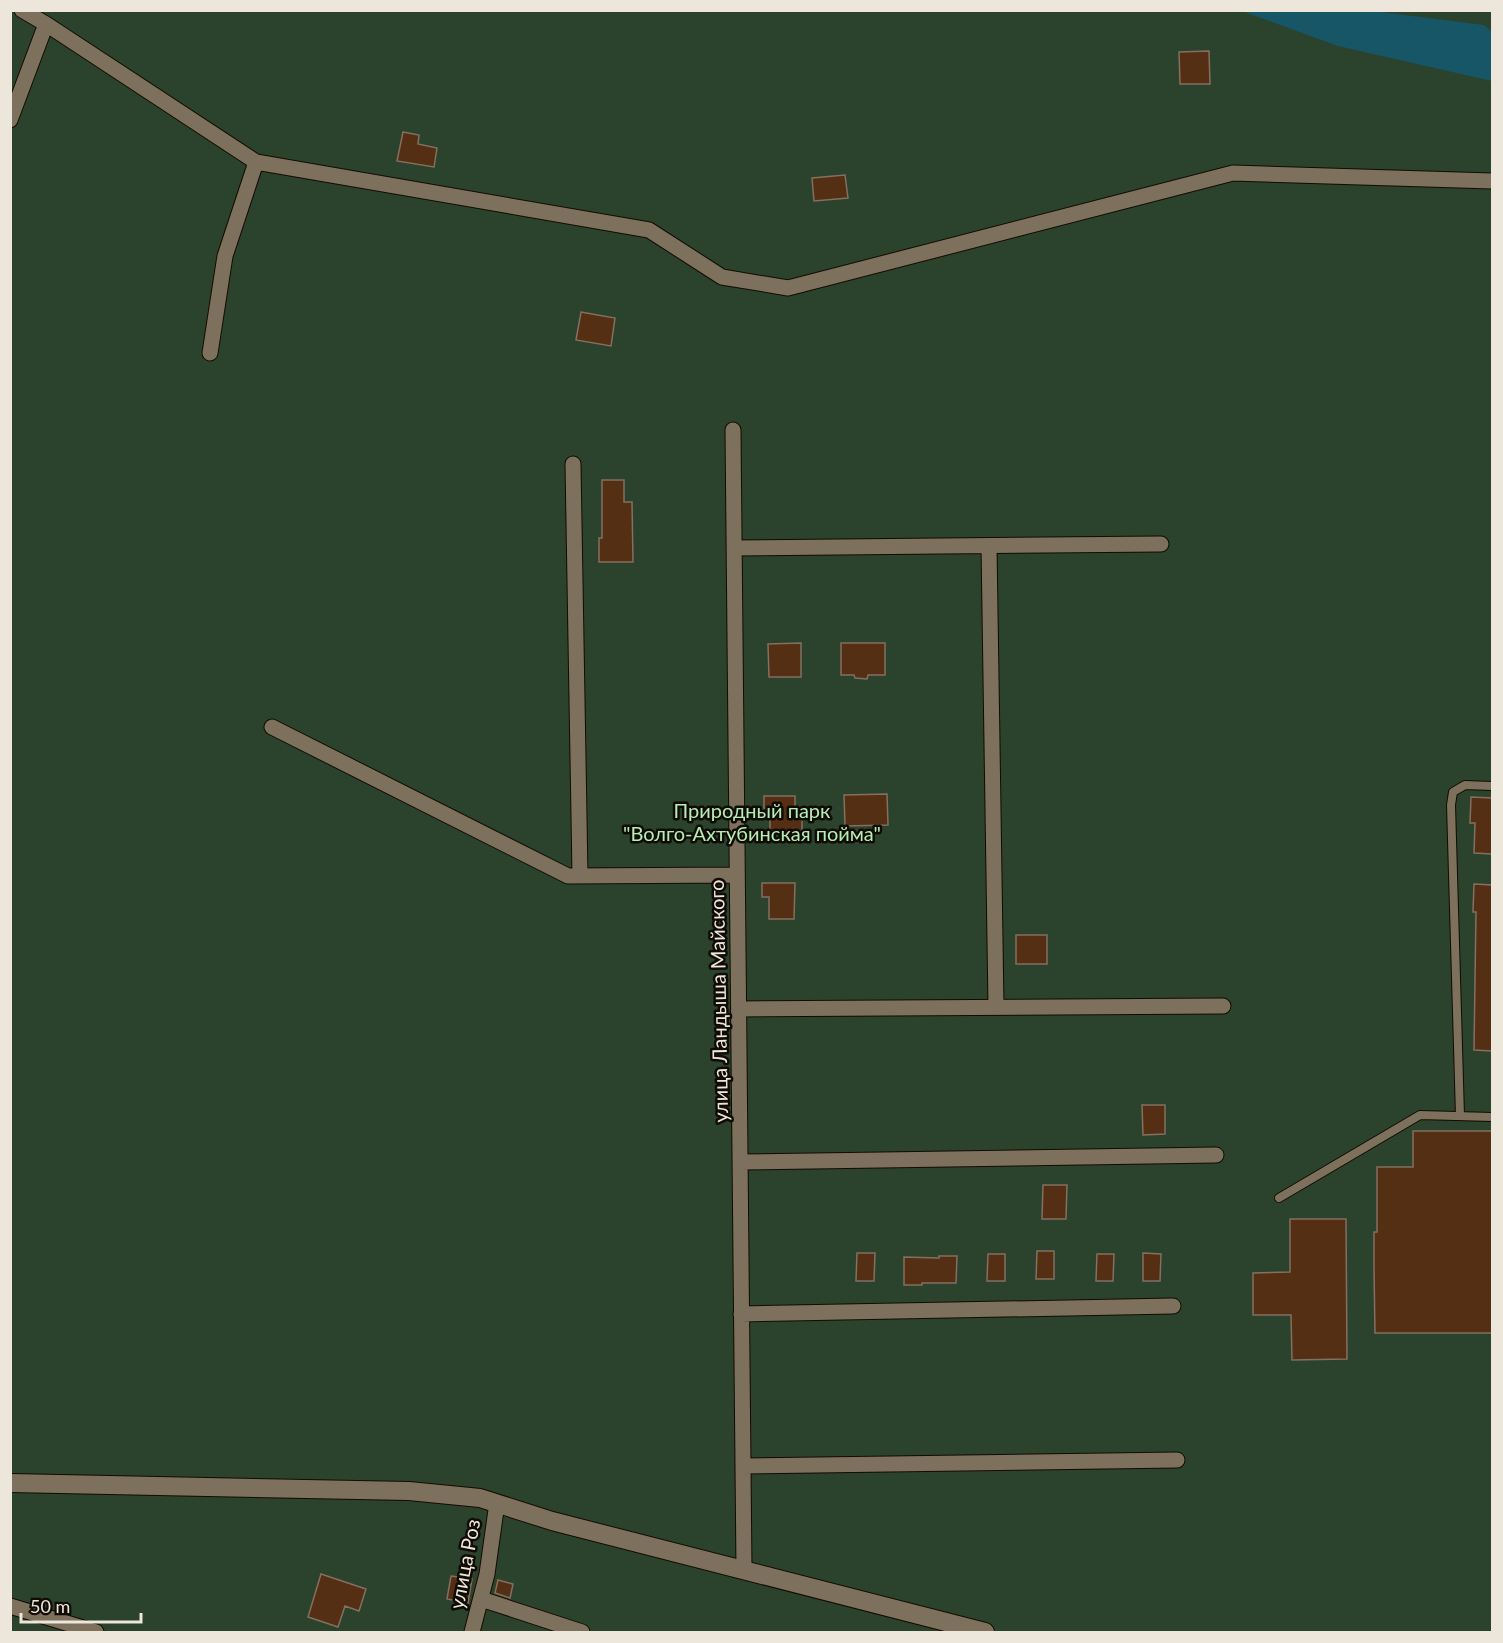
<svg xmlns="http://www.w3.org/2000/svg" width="1503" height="1643" viewBox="0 0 1503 1643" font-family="Lato,sans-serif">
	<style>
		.green { fill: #2b432c }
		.water { fill: #165666 }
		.building { fill: #542f13; stroke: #846f61; stroke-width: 1.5 }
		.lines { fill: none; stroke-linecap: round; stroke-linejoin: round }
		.service-casing { stroke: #140a00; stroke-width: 10 }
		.minor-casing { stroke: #140a00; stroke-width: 17 }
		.tertiary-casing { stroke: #140a00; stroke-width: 20 }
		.service { stroke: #7d705c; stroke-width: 8 }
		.minor { stroke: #7d705c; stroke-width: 15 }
		.tertiary { stroke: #7d705c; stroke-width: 18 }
		.labels { text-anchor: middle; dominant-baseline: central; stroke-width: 5; stroke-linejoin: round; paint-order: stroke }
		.park-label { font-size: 20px; fill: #b4eeb5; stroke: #100b05 }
		.street-label { font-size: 20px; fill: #ede6db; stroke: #100b05 }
	</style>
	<rect width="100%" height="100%" fill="#2c210f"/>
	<!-- green -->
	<path class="green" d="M11,11h1481v1621h-1481z"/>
	<!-- water -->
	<path class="water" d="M1373,11l111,14 8,7v49l-154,-35 -96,-35z"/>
	<!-- building -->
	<path class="building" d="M1209,51l1,33h-30l-1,-32z
		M403,132l16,3 -1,9 19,4 -3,19 -37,-6z
		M845,175l3,23 -34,3 -2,-23z
		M581,312l34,6 -4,28 -35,-6z
		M602,480h22v22h8l1,60h-34v-24h3z
		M801,643v34h-32l-1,-33z
		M841,643h44v32h-17l-1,4 -12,-1 -1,-3h-13z
		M887,794l1,31 -43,1 -1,-31z
		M764,796h31v11h7v24h-32v-23h-6z
		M1471,797l21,1v56l-18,-1 1,-30h-5z
		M762,883h33l-1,36h-25v-22h-7z
		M1474,884l18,1v166l-18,-1 2,-138h-3z
		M1016,935h31v29h-31z
		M1142,1105h23v29l-22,1z
		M1413,1131h79v202h-117l-1,-65v-36h3v-65h36z
		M1043,1185h24l-1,34h-24z
		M1290,1219h56l1,140 -55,1 -1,-45h-38v-42l37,-1z
		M1037,1251h17v28h-18z
		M857,1253h18l-1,28h-18z
		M1143,1253l18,1 -1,27h-17z
		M988,1254h17v27h-18z
		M1097,1254h17l-1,27h-17z
		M939,1256h18l-1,27h-34v2h-18v-28l35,1z
		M321,1574l45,15 -7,22 -14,-5 -7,21 -30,-10z
		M451,1576l21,3 -4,24 -21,-4z
		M498,1580l15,4 -3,14 -15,-5z"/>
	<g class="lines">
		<defs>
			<path id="service" d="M1460,1116l-9,-311 2,-13 12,-7 27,1
				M1279,1198l141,-83 72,2"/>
			<path id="minor" d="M22,10l24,14 210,138 393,68 73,47 66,11 445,-115 259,8
				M10,120l36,-96
				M210,353l15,-97 31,-94
				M733,430l11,1140
				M573,464l7,412
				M989,546l7,461
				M734,548l427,-4
				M272,727l296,149 169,-1
				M739,1009l484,-3
				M740,1162l476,-7
				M741,1314l432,-8
				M743,1466l434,-6
				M481,1599l101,33
				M10,1606l86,26
				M472,1632l15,-58 10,-71"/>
			<path id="tertiary" d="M10,1483l399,8 71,7 72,23 433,111"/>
		</defs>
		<!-- service casing -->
		<use href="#service" class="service-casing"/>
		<!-- minor casing -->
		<use href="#minor" class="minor-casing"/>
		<!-- tertiary casing -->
		<use href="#tertiary" class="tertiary-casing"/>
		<!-- service -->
		<use href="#service" class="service"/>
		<!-- minor -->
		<use href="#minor" class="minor"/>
		<!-- tertiary -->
		<use href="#tertiary" class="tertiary"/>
	</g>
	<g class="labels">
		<!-- park labels -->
		<g class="park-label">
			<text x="752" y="810">Природный парк<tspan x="752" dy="23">"Волго-Ахтубинская пойма"</tspan></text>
		</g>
		<!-- street labels -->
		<g class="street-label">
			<text transform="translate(718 1001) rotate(-91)">улица Ландыша Майского</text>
			<text transform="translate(464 1564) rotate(-79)">улица Роз</text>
		</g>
	</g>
	<!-- border -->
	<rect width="1503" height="1643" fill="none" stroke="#ede6db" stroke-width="24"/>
	<!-- scale -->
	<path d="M21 1613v9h120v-9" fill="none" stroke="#ede6db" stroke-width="3"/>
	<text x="30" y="1613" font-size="18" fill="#ede6db" stroke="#100b05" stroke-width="4.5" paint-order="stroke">50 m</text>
</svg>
